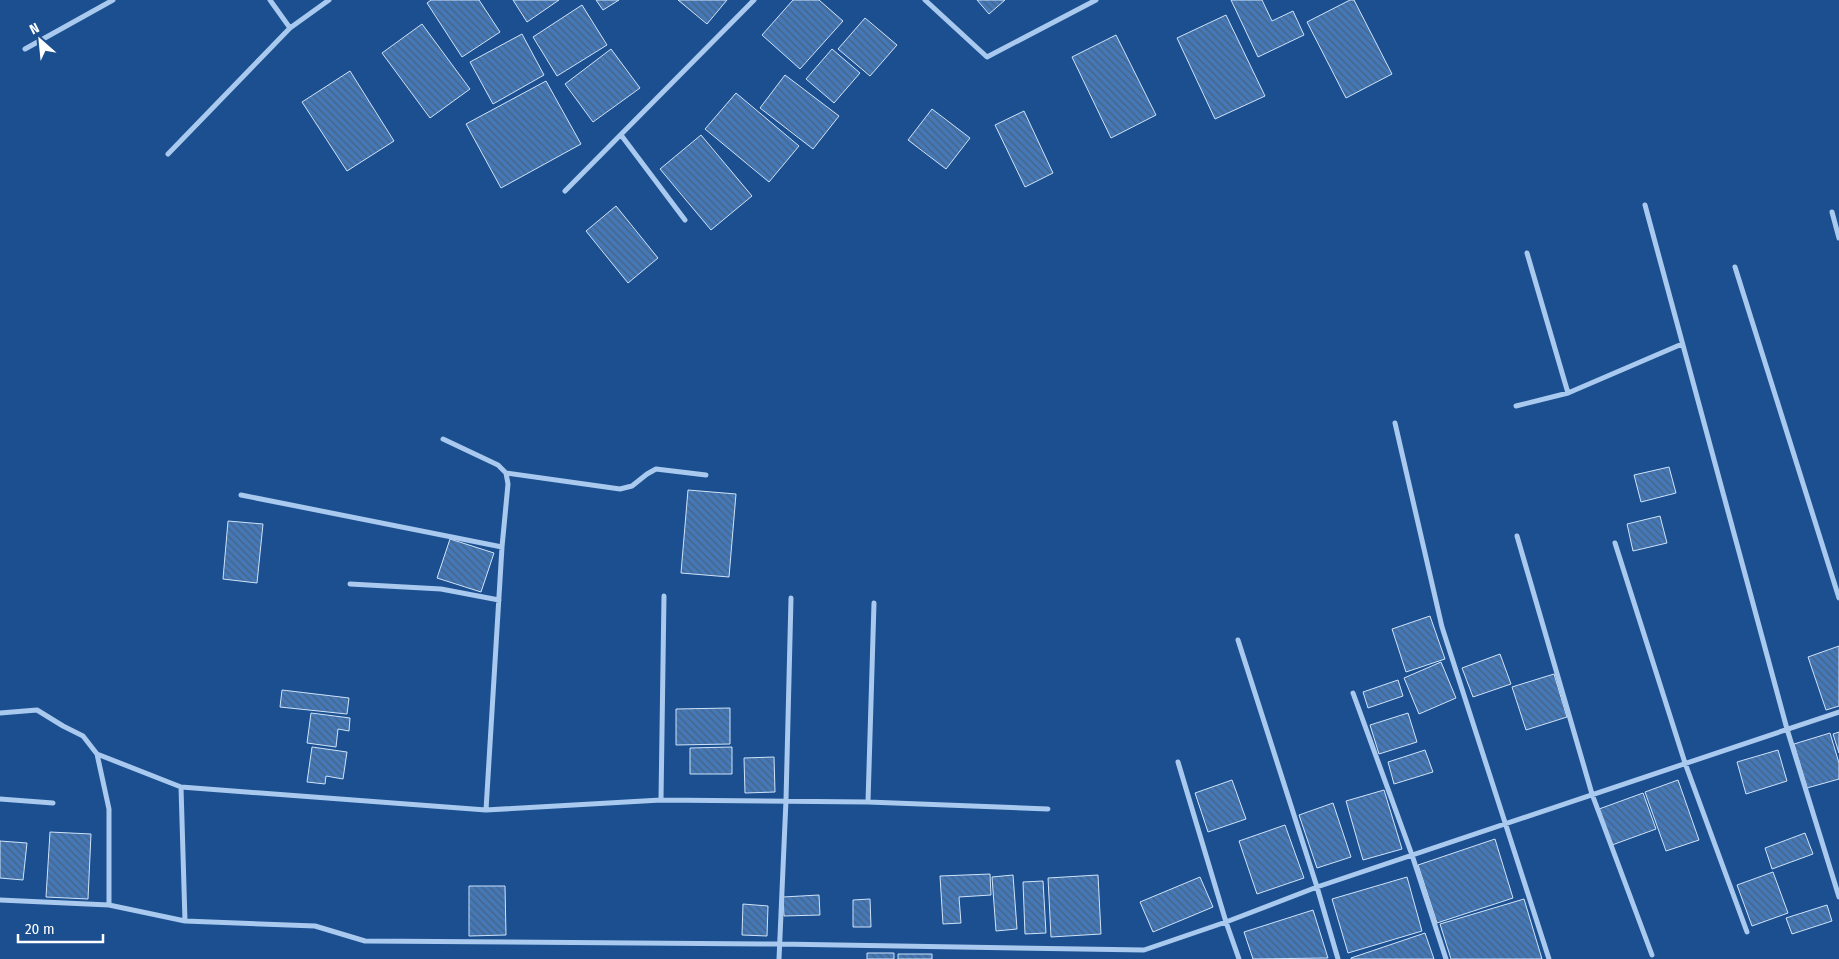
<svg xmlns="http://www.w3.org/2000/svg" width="1839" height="959" viewBox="0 0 1839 959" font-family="'Fira Sans Condensed',sans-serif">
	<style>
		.building { fill: url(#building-back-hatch); stroke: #cfe3fa }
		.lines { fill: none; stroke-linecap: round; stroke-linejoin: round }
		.street { stroke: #a9c9ee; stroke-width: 5 }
	</style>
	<defs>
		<pattern id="building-back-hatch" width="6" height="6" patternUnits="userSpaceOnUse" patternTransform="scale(1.25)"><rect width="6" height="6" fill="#4478b7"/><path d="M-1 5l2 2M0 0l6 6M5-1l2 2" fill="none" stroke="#486282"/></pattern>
	</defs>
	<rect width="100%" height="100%" fill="#1b4f8f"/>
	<!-- building -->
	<path class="building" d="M431,0h48l21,32 -38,25 -35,-54z
		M513,0h46l-32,22z
		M596,0h23l-16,10z
		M678,0h49l-20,24z
		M793,0h26l24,21 -43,48 -38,-34z
		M977,0h28l-16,14z
		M1231,0h31l10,21 21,-10 11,24 -46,22z
		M1350,0h4l38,74 -46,24 -39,-76z
		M582,5l25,40 -50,31 -24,-39z
		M1226,15l39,81 -50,23 -38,-81z
		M865,18l32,27 -27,31 -32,-27z
		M422,24l48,65 -40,29 -48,-65z
		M522,34l22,41 -51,29 -23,-42z
		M1116,35l40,80 -45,23 -39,-81z
		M611,49l29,39 -47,34 -28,-38z
		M832,49l28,24 -26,30 -28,-24z
		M350,71l44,70 -47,30 -45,-69z
		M785,75l54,41 -26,33 -53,-41z
		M546,81l35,63 -80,44 -35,-64z
		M736,93l63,53 -30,36 -64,-53z
		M932,109l38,29 -24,31 -38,-29z
		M1024,111l29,62 -28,14 -30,-62z
		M701,135l51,61 -41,34 -51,-61z
		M616,206l42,52 -30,25 -42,-52z
		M1669,467l7,26 -35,9 -7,-27z
		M688,490l48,4 -7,83 -48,-4z
		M1660,516l7,27 -34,8 -6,-27z
		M228,521l35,3 -6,59 -34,-4z
		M450,539l44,14 -13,39 -44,-14z
		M1430,616l15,43 -39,13 -14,-43z
		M1839,646v60l-13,4 -18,-53z
		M1500,654l11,30 -38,13 -11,-29z
		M1441,662l15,36 -37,16 -15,-36z
		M1554,674l13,43 -41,13 -14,-43z
		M1398,680l5,16 -35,12 -5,-16z
		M282,690l67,8 -2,16 -67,-7z
		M730,708v36l-54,1v-36z
		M311,713l39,5 -1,13 -11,-2 -2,18 -29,-4z
		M1408,713l9,29 -38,12 -9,-29z
		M1839,732v21l-6,-19z
		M1830,733l9,30v16l-32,9 -13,-44z
		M312,747l35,5 -4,27 -17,-3 -1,8 -18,-2z
		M732,747v27h-42v-26z
		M1425,750l8,22 -39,12 -6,-22z
		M1778,750l9,31 -41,13 -9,-32z
		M774,757l1,35 -30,1 -1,-35z
		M1232,780l14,39 -38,13 -13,-39z
		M1678,780l21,60 -33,11 -21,-59z
		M1384,790l18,59 -39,11 -17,-59z
		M1643,793l13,36 -44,16 -13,-36z
		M1333,803l18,54 -34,11 -18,-53z
		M1285,825l19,53 -47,16 -18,-53z
		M50,832l41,2 -3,65 -42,-2z
		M1805,833l8,21 -41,15 -7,-21z
		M1495,839l18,59 -76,25 -19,-58z
		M0,841l27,2 -4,37 -23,-2z
		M1773,872l15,41 -36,13 -15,-41z
		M990,874l1,21 -32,2 2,26 -18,1 -3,-48z
		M1013,875l4,54 -21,2 -4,-54z
		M1098,875l3,59 -50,3 -3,-59z
		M1200,877l13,30 -60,25 -13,-30z
		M1407,877l15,54 -74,22 -16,-54z
		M1043,881l3,52 -21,1 -2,-52z
		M469,886h36l1,49 -37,1z
		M819,895l1,20 -36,1 -1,-19z
		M870,899l1,28h-18v-27z
		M1524,899l18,60h-91l-11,-35z
		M743,904l25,2 -1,30 -25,-1z
		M1827,905l5,16 -40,13 -6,-16z
		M1313,910l15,48 -75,1 -9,-27z
		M1425,933l9,26h-83v-1z
		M867,953h27v6h-27z
		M898,954h34v5h-34z"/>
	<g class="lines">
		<!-- street -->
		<path class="street" d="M270,0l20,28
			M925,0l62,57 109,-57
			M25,49l88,-49
			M621,135l64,85
			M168,154l122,-126 39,-28
			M565,191l189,-191
			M1645,205l142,524 52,168
			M1832,212l7,26
			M1527,253l41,140
			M1735,267l104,331
			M1516,406l52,-13 114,-49
			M1395,423l47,204 107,332
			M443,439l55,26 8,8 2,11 -6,63 -16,263
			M506,473l114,16 12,-3 15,-12 9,-5 50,6
			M241,495l261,52
			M1517,536l75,258 60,161
			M1615,543l70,220 62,169
			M350,584l91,5 58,11
			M1238,640l79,247 21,72
			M1353,693l59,162 34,104
			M0,713l37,-3 26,16 20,10 14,18 84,33 305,23 175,-10 207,2 180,7
			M97,754l12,55v96
			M1178,762l48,160 13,37
			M181,787l4,134
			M0,799l53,4
			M661,800l3,-204
			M868,802l6,-199
			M0,900l109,5 76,16 130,5 50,15 414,3 365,6 82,-28 91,-35 522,-175
			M779,959l7,-159 5,-202"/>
	</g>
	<!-- north arrow -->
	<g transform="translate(40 40) rotate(333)" stroke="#1b4f8f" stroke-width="4" paint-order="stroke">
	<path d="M0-4L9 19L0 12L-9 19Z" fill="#ffffff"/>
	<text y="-8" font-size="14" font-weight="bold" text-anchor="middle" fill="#ffffff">N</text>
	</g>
	<!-- scale -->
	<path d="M18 934v8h85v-8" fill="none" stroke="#ffffff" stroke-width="2.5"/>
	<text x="25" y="934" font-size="15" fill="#ffffff" stroke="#1b4f8f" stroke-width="4" paint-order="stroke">20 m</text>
</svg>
